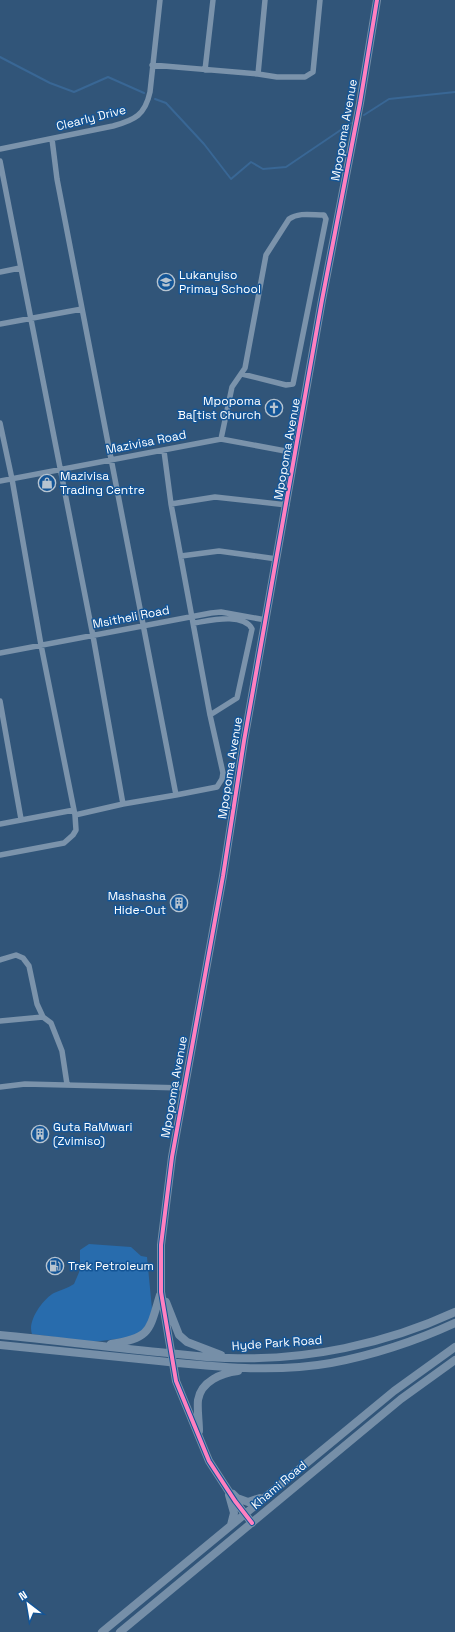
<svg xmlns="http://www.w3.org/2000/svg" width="455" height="1632" viewBox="0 0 455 1632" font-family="'Space Grotesk',sans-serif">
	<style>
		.green { fill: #286cad }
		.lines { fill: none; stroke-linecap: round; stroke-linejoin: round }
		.stream { stroke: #396795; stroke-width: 2 }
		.street { stroke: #7b93ab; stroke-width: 5.5 }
		.secondary { stroke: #768fa8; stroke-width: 8 }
		.cycleway-casing { stroke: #145596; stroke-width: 6 }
		.cycleway { stroke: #ff80c0; stroke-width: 4 }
		.labels { text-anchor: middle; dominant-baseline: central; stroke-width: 3; stroke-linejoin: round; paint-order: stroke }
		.street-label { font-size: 12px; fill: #fff; stroke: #145596 }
		.poi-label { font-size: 12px; fill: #fff; stroke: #145596; text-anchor: start }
	</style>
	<rect width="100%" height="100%" fill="#315579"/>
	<!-- green -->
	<path class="green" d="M89,1244l42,3 10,9 6,1 5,52 -2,12 -7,9 -10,7 -41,5 -60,-8c-5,-13 11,-35 22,-41 6,-3 14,-5 20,-9l6,-14v-20z"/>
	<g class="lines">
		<!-- stream -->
		<path class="stream" d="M0,57l50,26 24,9 34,-15 36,16
			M155,99l11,4 38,41 27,35 20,-17 12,7 23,-2 65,-44
			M364,115l25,-16 66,-7"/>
		<!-- street -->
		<path class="street" d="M152,65l106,9 19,3h28l8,-5 7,-72
			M205,70l8,-70
			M258,74l7,-74
			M52,139l5,40 119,616
			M0,149l113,-23c22,-6 32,-11 37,-34l10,-92
			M0,161l93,475 30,168
			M0,272l20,-4
			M0,324l82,-15
			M0,423l12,56 29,166 34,170 1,15 -3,5 -9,8 -64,12
			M221,439l11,-52 13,-19 21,-113 23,-36c10,-7 23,-4 35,-4l2,4 -33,165 -7,1 -44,-11
			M0,481l221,-42 75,14
			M171,504l44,-7 72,8
			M181,556l38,-5 58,8
			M194,623c14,-2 49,-11 58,6l-15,69 -27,17
			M0,653l211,-40 10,-1 45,8
			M0,701l21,118
			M75,815l48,-11 53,-9 41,-8 5,-8 1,-6 -13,-58 -39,-211 -7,-53
			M0,824l74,-14
			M0,960l16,-5 7,3 6,8 8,38 6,13 8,6 11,28 5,33
			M0,1021l43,-4
			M0,1087l25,-3 159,4"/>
		<!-- secondary -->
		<path class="secondary" d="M166,1302l13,33 8,7 34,13
			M0,1335c56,5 112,13 168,18 20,2 41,5 61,5 76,3 157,-14 226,-46
			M111,1344c40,-6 38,-13 49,-49
			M0,1345c53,5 106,11 159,16 57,6 116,12 172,2 42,-8 85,-22 124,-40
			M199,1431c0,-10 -2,-21 -1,-31 3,-19 24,-27 40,-29
			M233,1494l4,4 11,4 12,-4
			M229,1495l5,18 -3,12
			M252,1523l-17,-22 -26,-40 -33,-80 -15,-89v-47l11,-88 51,-281 21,-135 78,-441 38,-197 17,-103
			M102,1632l292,-241 61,-44
			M120,1632l281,-233 54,-39"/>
		<defs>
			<path id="cycleway" d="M252,1523l-17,-22 -26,-40 -33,-80 -15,-89v-47l11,-88 51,-281 21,-135 78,-441 38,-197 17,-103"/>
		</defs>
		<!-- cycleway casing -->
		<use href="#cycleway" class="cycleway-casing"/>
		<!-- cycleway -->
		<use href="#cycleway" class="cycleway"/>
	</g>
	<!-- icons -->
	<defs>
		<symbol id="school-ring" viewBox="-11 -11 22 22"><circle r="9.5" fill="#145596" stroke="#b7c4d0" stroke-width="1.5"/><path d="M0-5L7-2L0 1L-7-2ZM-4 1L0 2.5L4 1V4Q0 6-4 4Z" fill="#b7c4d0"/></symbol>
		<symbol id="church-ring" viewBox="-11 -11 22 22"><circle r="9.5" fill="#145596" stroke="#b7c4d0" stroke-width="1.5"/><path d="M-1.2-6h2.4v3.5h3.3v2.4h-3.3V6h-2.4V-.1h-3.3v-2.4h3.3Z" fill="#b7c4d0"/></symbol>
		<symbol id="shop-ring" viewBox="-11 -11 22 22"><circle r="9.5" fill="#145596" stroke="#b7c4d0" stroke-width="1.5"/><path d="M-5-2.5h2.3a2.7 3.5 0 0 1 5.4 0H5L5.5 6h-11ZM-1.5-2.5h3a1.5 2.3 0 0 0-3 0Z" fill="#b7c4d0"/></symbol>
		<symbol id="building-ring" viewBox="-11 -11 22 22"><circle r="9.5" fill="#145596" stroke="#b7c4d0" stroke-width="1.5"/><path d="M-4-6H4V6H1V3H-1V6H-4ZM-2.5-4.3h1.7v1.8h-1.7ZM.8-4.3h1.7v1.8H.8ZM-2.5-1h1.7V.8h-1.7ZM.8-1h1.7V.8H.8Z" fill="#b7c4d0"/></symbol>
		<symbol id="fuel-ring" viewBox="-11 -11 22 22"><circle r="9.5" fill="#145596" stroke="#b7c4d0" stroke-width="1.5"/><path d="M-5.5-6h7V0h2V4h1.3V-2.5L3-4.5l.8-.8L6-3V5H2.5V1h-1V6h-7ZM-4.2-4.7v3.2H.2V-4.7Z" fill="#b7c4d0"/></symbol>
	</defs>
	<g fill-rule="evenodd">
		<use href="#school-ring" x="156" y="272" width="20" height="20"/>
		<use href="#church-ring" x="264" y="398" width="20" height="20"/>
		<use href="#shop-ring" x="37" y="473" width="20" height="20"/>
		<use href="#building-ring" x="169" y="893" width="20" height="20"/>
		<use href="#building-ring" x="30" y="1124" width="20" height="20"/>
		<use href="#fuel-ring" x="45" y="1256" width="20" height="20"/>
	</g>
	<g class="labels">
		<!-- street labels -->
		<g class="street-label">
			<text transform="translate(91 118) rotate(-14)">Clearly Drive</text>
			<text transform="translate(344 130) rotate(-80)">Mpopoma Avenue</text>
			<text transform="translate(146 442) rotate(-11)">Mazivisa Road</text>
			<text transform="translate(287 449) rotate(-80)">Mpopoma Avenue</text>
			<text transform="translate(131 617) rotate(-11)">Msitheli Road</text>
			<text transform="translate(230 768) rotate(-81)">Mpopoma Avenue</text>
			<text transform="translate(174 1087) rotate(-80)">Mpopoma Avenue</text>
			<text transform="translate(277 1343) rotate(-4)">Hyde Park Road</text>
			<text transform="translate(279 1485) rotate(-40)">Khami Road</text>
		</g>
		<!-- poi labels -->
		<g class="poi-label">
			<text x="179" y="275">Lukanyiso<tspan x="179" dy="14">Primay School</tspan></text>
			<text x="261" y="401" text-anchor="end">Mpopoma<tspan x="261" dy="14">Ba[tist Church</tspan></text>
			<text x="60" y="476">Mazivisa<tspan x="60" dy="14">Trading Centre</tspan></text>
			<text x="166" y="896" text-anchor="end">Mashasha<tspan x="166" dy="14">Hide-Out</tspan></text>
			<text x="53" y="1127">Guta RaMwari<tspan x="53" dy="14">(Zvimiso)</tspan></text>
			<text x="68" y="1266">Trek Petroleum</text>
		</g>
	</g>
	<!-- north arrow -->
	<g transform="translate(28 1604) rotate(329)" stroke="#145596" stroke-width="3" paint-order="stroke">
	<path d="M0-3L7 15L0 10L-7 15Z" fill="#ffffff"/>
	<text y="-6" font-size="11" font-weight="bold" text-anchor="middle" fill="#ffffff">N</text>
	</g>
</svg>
